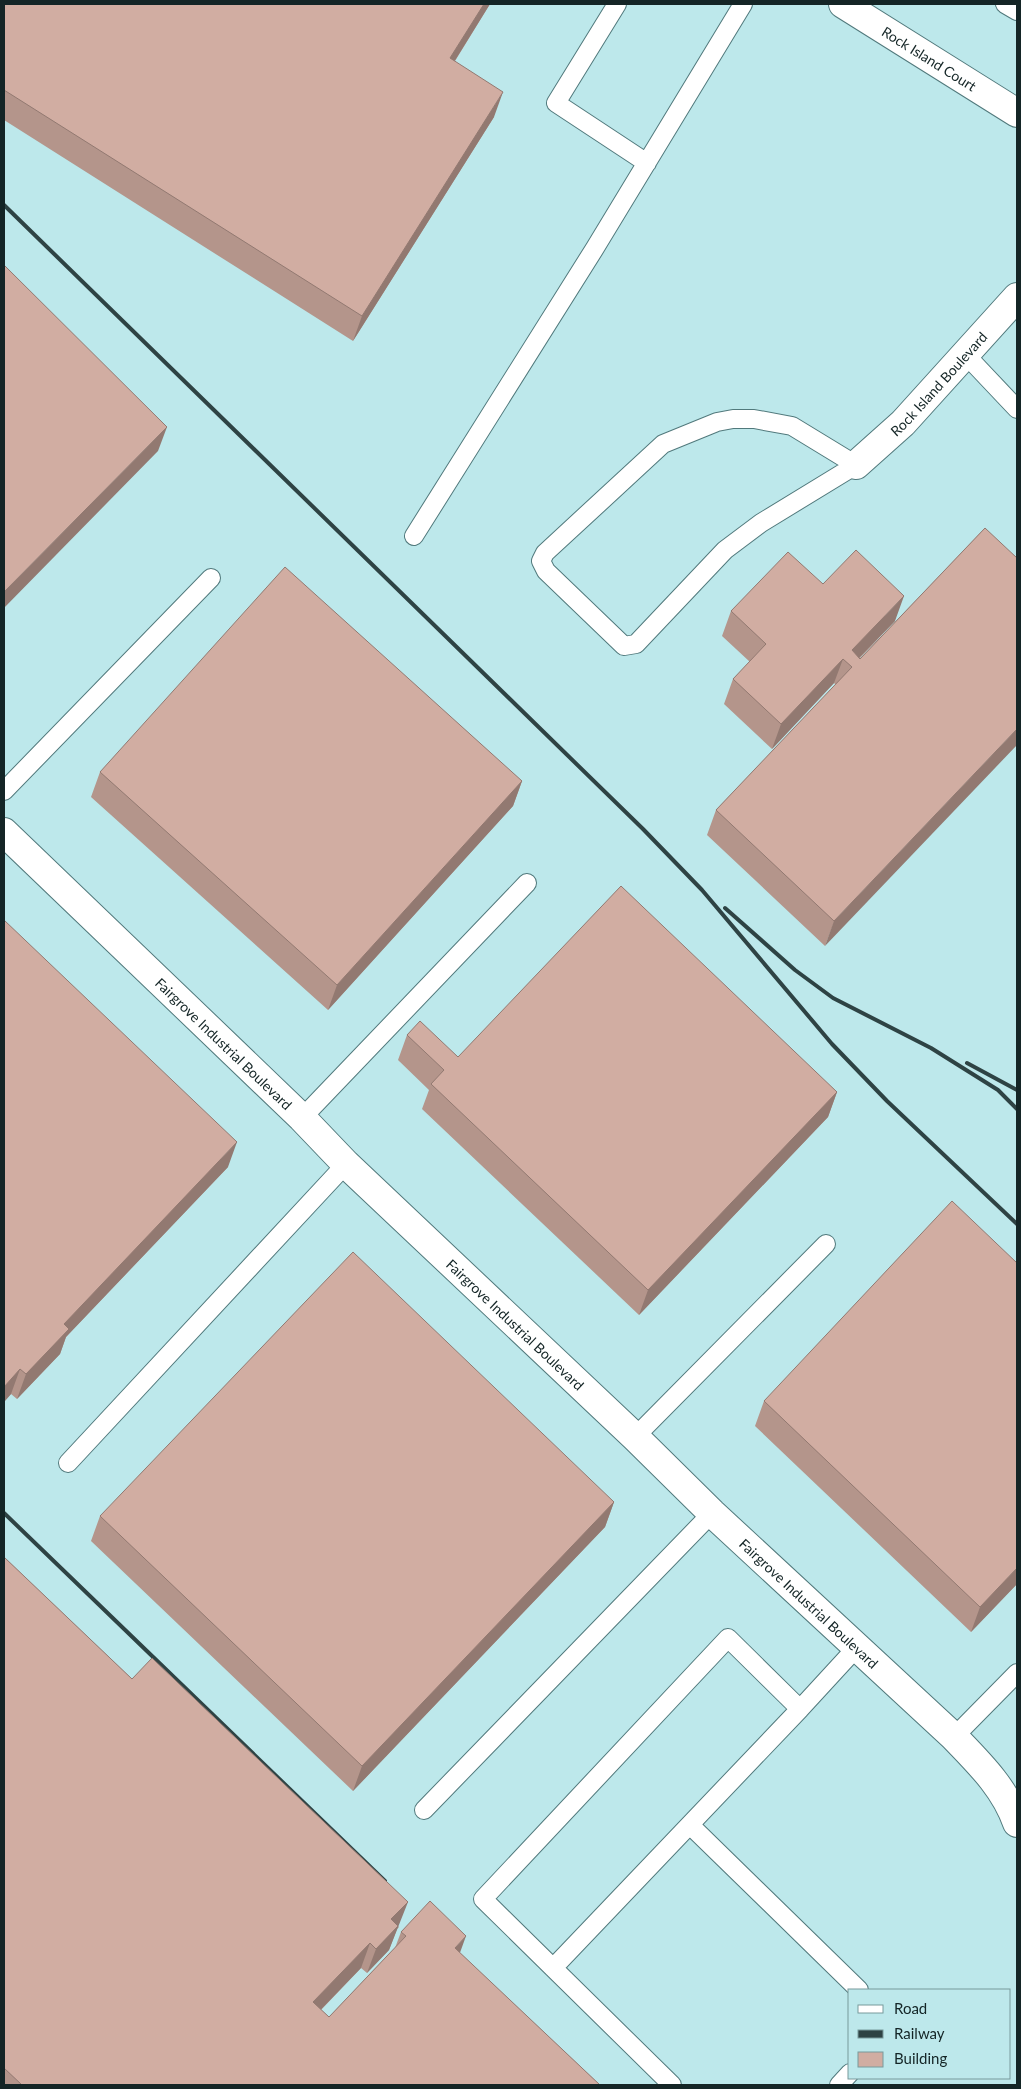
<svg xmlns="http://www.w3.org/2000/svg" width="1021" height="2089" viewBox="0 0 1021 2089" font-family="Lato,sans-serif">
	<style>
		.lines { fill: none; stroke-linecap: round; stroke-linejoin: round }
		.lane-casing { stroke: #51797c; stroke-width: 20 }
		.street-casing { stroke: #51797c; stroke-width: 30 }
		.lane { stroke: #fff; stroke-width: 18 }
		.street { stroke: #fff; stroke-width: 28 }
		.rail { stroke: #2e4344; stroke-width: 4 }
		.wall { fill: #b4958b }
		.shaded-wall { fill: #927971 }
		.building { fill: #d1ada2; stroke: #927971 }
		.labels { text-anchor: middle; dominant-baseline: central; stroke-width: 5; stroke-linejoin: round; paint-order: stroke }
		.street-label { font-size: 14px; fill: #142526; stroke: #bde8eb }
	</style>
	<rect width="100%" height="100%" fill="#bde8eb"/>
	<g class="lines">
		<defs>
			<path id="lane" d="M617,4l-61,99 91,60
				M1005,4l12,7
				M965,354l52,55
				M733,419h21l38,7 64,39 -95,58 -36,27 -89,94 -12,2 -78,-75 -5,-10 4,-8 118,-109 54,-22z
				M414,536l181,-288 148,-244
				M4,791l207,-213
				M302,1118l225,-235
				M635,1437l191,-193
				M68,1463l278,-299
				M954,1737l63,-64
				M424,1810l288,-297
				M690,1825l169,165
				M553,1968l247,-259
				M672,2085l-189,-186 245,-261 72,71 57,-62
				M839,2085l11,-12"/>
			<g id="street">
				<path id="s1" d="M843,4l174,109"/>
				<path id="s2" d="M856,465l47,-42 114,-126"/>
				<path id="s3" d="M4,832l298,286 44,46 289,273 77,76 242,224c25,26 51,51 63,86"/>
			</g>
		</defs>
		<!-- lane casing -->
		<use href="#lane" class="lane-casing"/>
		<!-- street casing -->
		<use href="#street" class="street-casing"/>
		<!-- lane -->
		<use href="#lane" class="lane"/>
		<!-- street -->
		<use href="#street" class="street"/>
		<!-- rail -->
		<path class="rail" d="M4,205l639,624 59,61 130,154 55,57 130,123
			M725,908l70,62 38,28 98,50 67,42 19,19
			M967,1063l50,27
			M4,1513l381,368"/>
	</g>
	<!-- wall -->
	<path class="wall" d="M4,4h486l-35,57 39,56 -141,224 -349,-221z
		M985,528l-160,418 -118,-111 9,-25 120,-125 -2,-2 -62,66 -48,-45 9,-25 17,-17 -28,-26 9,-25 92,-27 72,37 -35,37v1z
		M100,772l422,9 -9,25 -185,204 -237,-213z
		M4,920l224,247 -162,170 -6,17 -43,45 -6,-5 -7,8z
		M407,1035l51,22 379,35 -9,25 -189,198 -217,-206 7,-19 -31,-30z
		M764,1401l253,183 -46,48 -216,-206z
		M614,1502l-9,25 -252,264 -262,-250 9,-25z
		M4,1557l128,122 267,248 -2,2 -8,21 -22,23 -6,-5 -40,42 8,7 66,-69 6,-16 59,21 140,132h-596z"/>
	<!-- shaded-wall -->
	<path class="shaded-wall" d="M484,4h6l-49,79 9,-25z
		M503,92l-9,25 -141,224 9,-25z
		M167,427l-9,24 -154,157v-16z
		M904,596l-9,25 -44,45 1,-16z
		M843,659l-9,24 -62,66 9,-25z
		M1017,729v16l-192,201 9,-25z
		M522,781l-9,25 -185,204 9,-25z
		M837,1092l-9,25 -189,198 9,-25z
		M237,1142l-9,25 -162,170 -6,17 -43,45 9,-25 38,-50z
		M20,1369l-9,25 -7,8v-15z
		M614,1502l-9,25 -252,264 9,-25z
		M1017,1568v16l-46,48 9,-25z
		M408,1902l-19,48 -22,23 9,-24 15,-30z
		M466,1936l-9,25 -2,-13z
		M370,1943l-9,25 -57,59 9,-25z"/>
	<!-- building -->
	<path class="building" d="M4,4h480l-34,54 53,34 -141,224 -358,-226z
		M4,265l163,162 -163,165z
		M985,528l32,30v171l-183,192 -118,-111 136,-143 -9,-8 -62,65 -48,-45 33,-35 -35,-33 57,-59 35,32 33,-34 48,46 -52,54 8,9z
		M285,567l237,214 -185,204 -237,-213z
		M621,886l216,206 -189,198 -217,-206 13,-14 -37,-35 13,-14 38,36z
		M4,920l233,222 -173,182 5,5 -43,45 -6,-5 -16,18z
		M952,1201l65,62v305l-37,39 -216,-206z
		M353,1252l261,250 -252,264 -262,-250z
		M4,1557l128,122 20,-21 256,244 -17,17 7,7 -22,23 -6,-6 -57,59 16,15 77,-81 -5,-4 29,-31 36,35 -11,12 145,137h-578l-18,-17z"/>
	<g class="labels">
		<!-- street labels -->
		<g class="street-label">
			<text stroke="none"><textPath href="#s1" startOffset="102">Rock Island Court</textPath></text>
			<text stroke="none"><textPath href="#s2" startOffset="116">Rock Island Boulevard</textPath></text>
			<text stroke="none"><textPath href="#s3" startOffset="305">Fairgrove Industrial Boulevard</textPath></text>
			<text stroke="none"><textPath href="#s3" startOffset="710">Fairgrove Industrial Boulevard</textPath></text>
			<text stroke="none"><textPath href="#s3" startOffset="1115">Fairgrove Industrial Boulevard</textPath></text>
		</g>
	</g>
	<!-- border -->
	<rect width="1021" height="2089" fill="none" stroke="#142526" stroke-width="10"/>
	<!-- legend -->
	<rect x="848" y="1989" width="162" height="90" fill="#bde8eb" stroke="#799a9c"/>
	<rect x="858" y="2005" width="25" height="8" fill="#ffffff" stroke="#799a9c"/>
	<text x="894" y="2014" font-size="15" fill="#142526">Road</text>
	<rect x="858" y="2030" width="25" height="8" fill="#2e4344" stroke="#799a9c"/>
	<text x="894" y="2039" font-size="15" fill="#142526">Railway</text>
	<rect x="858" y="2052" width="25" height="15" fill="#d1ada2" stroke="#799a9c"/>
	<text x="894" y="2064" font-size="15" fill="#142526">Building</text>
</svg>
